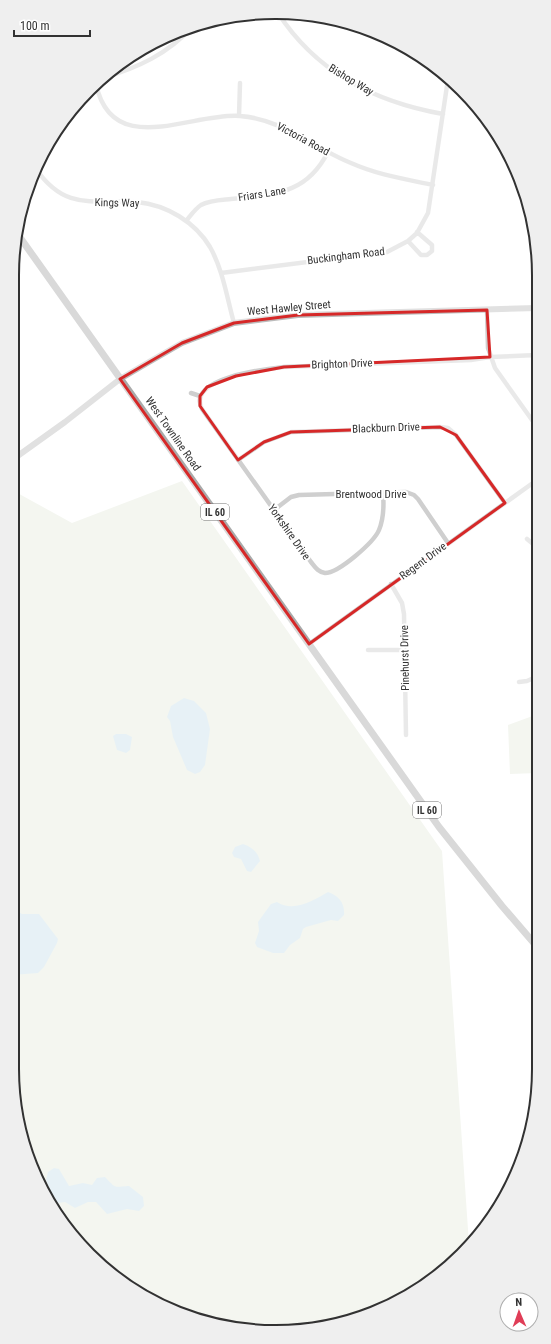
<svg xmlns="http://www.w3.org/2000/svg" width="551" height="1344" viewBox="0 0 551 1344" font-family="'Roboto Condensed',sans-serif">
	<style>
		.green { fill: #e6ebde }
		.water { fill: #cbe1ea }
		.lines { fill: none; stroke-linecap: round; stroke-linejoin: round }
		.street { stroke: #cfcfcf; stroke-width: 4.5 }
		.secondary { stroke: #bcbcbc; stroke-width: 6 }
		.primary { stroke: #aaa; stroke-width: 7 }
		.marked { fill: none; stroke: #d62828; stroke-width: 3; stroke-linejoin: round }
		.labels { text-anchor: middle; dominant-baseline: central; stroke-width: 4; stroke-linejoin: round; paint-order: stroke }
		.shield { fill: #fff; stroke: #707070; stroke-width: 1 }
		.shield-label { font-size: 10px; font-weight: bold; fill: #323232 }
		.street-label { font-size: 11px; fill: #323232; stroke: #fff }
		.rim { fill: none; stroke: #323232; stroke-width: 2 }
	</style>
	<rect width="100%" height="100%" fill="#fff"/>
	<!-- green -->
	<path class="green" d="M182,481l260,370 27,393 -47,44 -45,24 -50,15 -86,3 -50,-12 -47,-21 -67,-55 -30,-42 -21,-47 -14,-85v-578l60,33z
		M538,714v59l-28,1 -2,-49z"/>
	<!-- water -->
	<path class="water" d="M184,698l10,3 12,12 4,16 -5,36 -5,7 -5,2 -8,-4 -14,-33 -3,-16 -3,-4 4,-11z
		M116,734h10l6,3 -2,13 -4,3 -9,-3 -4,-14z
		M243,844c9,3 15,8 17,17l-9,11 -4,-1 -6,-12 -7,-2 -2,-4 3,-6z
		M328,892c11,4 17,11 16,23l-6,6 -7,-1 -25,7 -3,2 -3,9 -10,7 -6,8h-11l-16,-6 -2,-4 4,-12 -1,-9 13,-18 6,-2c17,11 37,-2 51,-10z
		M12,908l10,6h17l19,25 -1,4 -13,24 -6,6 -26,2z
		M54,1168l5,1 10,17 14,-3 9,2 5,-7 8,-1c12,12 7,10 24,9l14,11 1,9 -5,5 -12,-2 -20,5 -11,-12h-8l-13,6 -10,-6 -15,2 -4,-8 3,-8 -3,-8 2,-8z"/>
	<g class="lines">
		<!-- street -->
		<path class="street" d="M278,13c39,60 97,89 165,101
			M103,78c34,-10 65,-24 89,-51
			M96,84c16,76 96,28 144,32 43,3 73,32 111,47 27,12 54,16 82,22
			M239,116l1,-33
			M36,169c30,43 58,30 101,33 30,3 58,20 73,45 13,23 17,51 24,76
			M186,221c5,-6 9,-12 15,-16 9,-5 20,-5 30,-6 43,-5 75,-4 97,-47
			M408,241l13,14h6l5,-4v-6l-15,-13
			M221,273l166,-21 21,-11 9,-8 11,-20 20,-134
			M487,310l1,38 7,20 42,59
			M191,393l9,3
			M238,460l26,-18 27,-10 149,-5 8,1 8,7 49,68
			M383,493c1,12 1,25 -4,37 -5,12 -40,43 -54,43 -7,-1 -10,-6 -14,-11l-109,-153c-16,-31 63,-40 82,-42l187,-7 19,-3 47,-2
			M274,510l17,-13 8,-2 107,-3 8,3 4,4 30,44
			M527,539l11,9
			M391,584l11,19 2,11 2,121
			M309,644l228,-164
			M368,650h36
			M519,682l8,-1 11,-5
			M538,1030h1"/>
		<!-- secondary -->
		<path class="secondary" d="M12,460l53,-38 55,-43 29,-17 33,-19 52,-20 64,-8 239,-7"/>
		<!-- primary -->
		<path class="primary" d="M19,236l420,591 63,79 37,43"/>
	</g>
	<!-- marked area -->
	<path d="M0 0H551V1344H0ZM487,310l3,47 -206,10 -48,9 -29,11 -7,9v10l38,54 26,-18 27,-10 149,-5 16,8 49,68 -196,141 -189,-265 62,-36 52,-20 64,-8z" fill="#fff" fill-opacity=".55" fill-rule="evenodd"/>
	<path class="marked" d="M487,310l3,47 -206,10 -48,9 -29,11 -7,9v10l38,54 26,-18 27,-10 149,-5 16,8 49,68 -196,141 -189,-265 62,-36 52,-20 64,-8z"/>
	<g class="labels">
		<!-- shield labels -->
		<g class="shield">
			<rect x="201" y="504" width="28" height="16" rx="3"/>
			<rect x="413" y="802" width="28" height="16" rx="3"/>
		</g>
		<g class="shield-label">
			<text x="215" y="512">IL 60</text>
			<text x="427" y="810">IL 60</text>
		</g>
		<!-- street labels -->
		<g class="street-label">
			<text transform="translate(351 80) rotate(31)">Bishop Way</text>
			<text transform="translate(303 139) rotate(28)">Victoria Road</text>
			<text transform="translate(262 194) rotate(-9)">Friars Lane</text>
			<text transform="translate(117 203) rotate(1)">Kings Way</text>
			<text transform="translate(346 256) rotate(-7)">Buckingham Road</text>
			<text transform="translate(289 308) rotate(-5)">West Hawley Street</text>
			<text transform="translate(342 364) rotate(-2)">Brighton Drive</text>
			<text transform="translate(386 428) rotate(-2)">Blackburn Drive</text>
			<text transform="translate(173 434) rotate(55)">West Townline Road</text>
			<text x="371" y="494">Brentwood Drive</text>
			<text transform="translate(289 532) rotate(55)">Yorkshire Drive</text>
			<text transform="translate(423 561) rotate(-36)">Regent Drive</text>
			<text transform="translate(405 658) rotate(-91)">Pinehurst Drive</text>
		</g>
	</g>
	<!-- crop -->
	<path d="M0 0H551V1344H0ZM275 19H276A256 256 0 0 1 532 275V1069A256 256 0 0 1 276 1325H275A256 256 0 0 1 19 1069V275A256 256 0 0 1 275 19Z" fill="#efefef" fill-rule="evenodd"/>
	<path class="rim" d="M275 19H276A256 256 0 0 1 532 275V1069A256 256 0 0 1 276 1325H275A256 256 0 0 1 19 1069V275A256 256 0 0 1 275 19Z"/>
	<!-- north arrow -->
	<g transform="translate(519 1312) rotate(358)"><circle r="19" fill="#ffffff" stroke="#adadad"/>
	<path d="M0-3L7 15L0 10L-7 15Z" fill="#e03d57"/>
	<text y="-6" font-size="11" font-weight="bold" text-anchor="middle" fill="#323232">N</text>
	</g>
	<!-- scale -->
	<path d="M14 30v6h76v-6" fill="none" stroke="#323232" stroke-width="2"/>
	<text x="20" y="30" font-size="12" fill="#323232" stroke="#ffffff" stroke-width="3" paint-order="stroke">100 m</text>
</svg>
